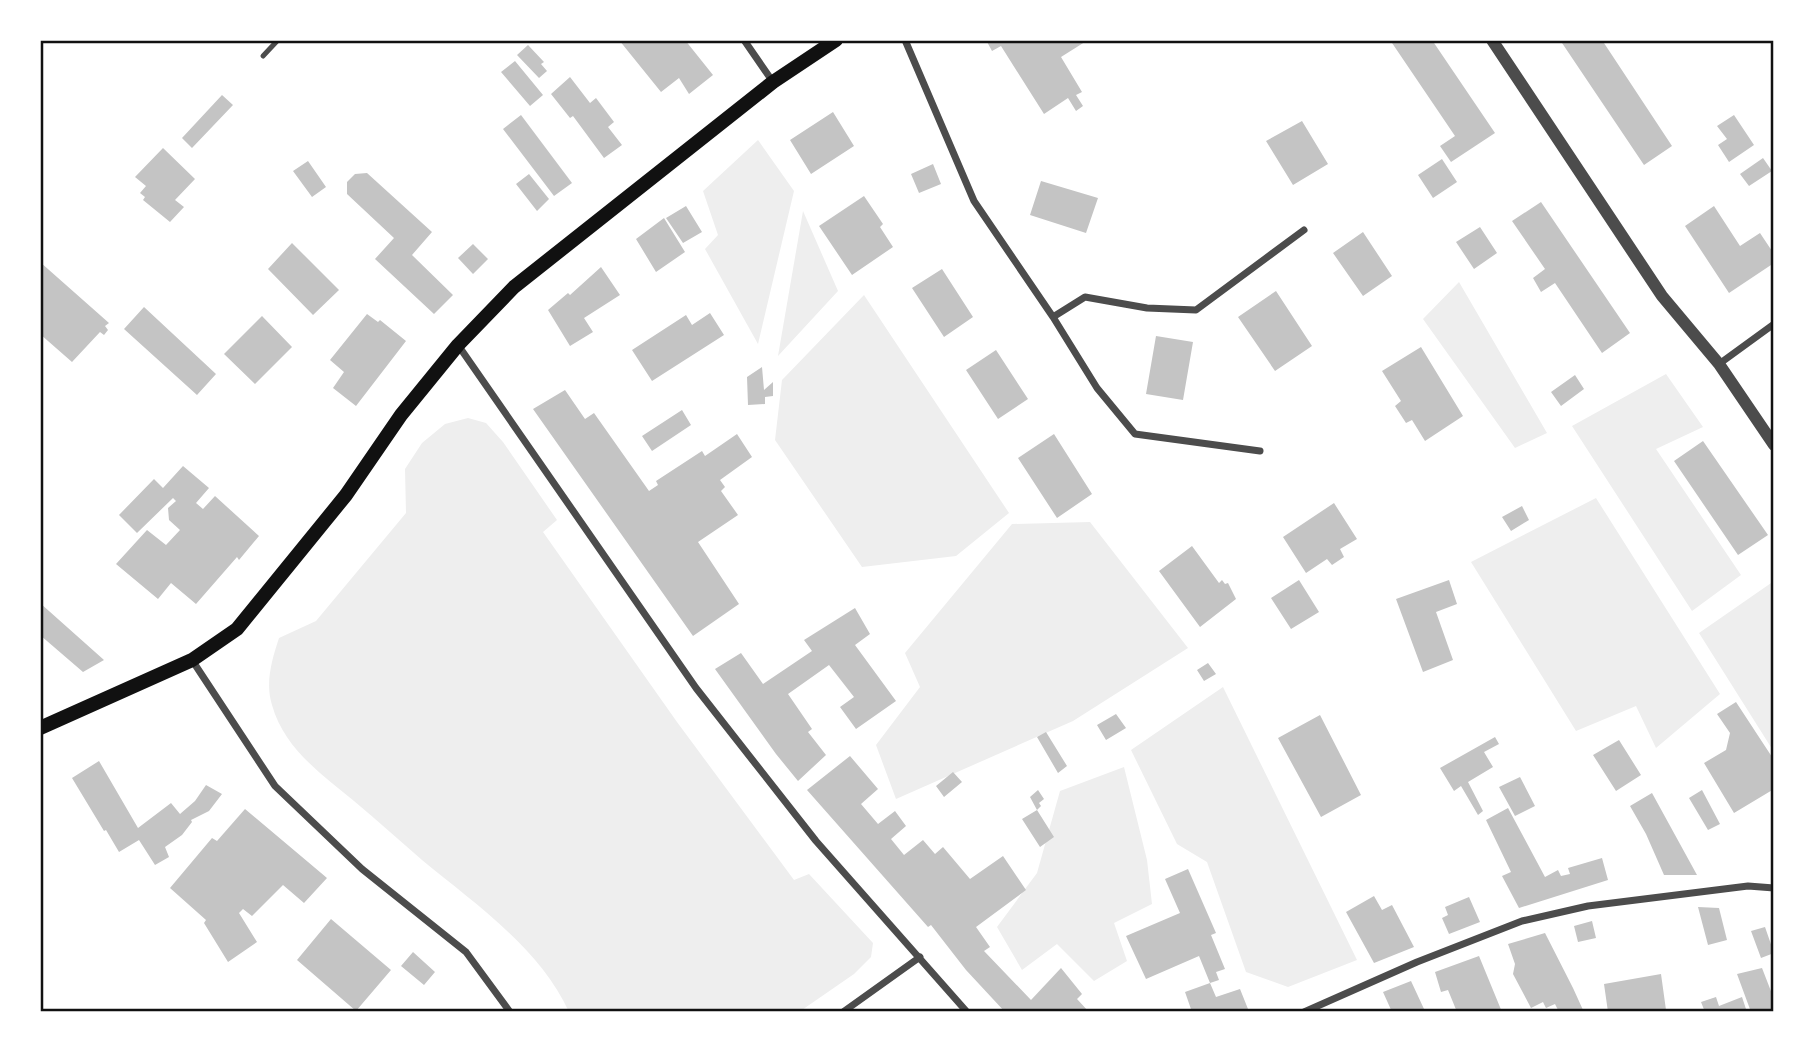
<svg xmlns="http://www.w3.org/2000/svg" width="1814" height="1052" viewBox="0 0 1814 1052" font-family="Barlow,sans-serif">
	<style>
		.green { fill: #eee }
		.building { fill: #c4c4c4 }
		.lines { fill: none; stroke-linecap: round; stroke-linejoin: round }
		.service { stroke: #4c4c4c; stroke-width: 5 }
		.minor { stroke: #4c4c4c; stroke-width: 7 }
		.tertiary { stroke: #4c4c4c; stroke-width: 12 }
		.secondary { stroke: #111; stroke-width: 14 }
		.neatline { fill: none; stroke: #111; stroke-width: 2.5 }
	</style>
	<rect width="100%" height="100%" fill="#fff"/>
	<!-- green -->
	<path class="green" d="M758,140l36,51 -36,153 -53,-95 13,-14 -15,-44z
		M803,211l35,80 -60,65z
		M1459,282l88,151 -32,15 -92,-129z
		M864,295l145,218 -53,43 -94,11 -87,-127 7,-60z
		M1666,374l37,53 -47,22 85,126 -49,36 -120,-185z
		M468,418l18,5 17,19 54,78 -14,12 134,190 117,158 15,-6 64,69 -2,14 -17,17 -55,38h-230c-29,-64 -95,-109 -147,-152 -23,-20 -45,-40 -68,-59 -33,-27 -70,-53 -82,-96 -7,-22 0,-46 7,-67l37,-17 90,-108 -1,-44 17,-26 23,-19z
		M1596,498l124,196 -64,54 -20,-42 -60,25 -105,-169z
		M1090,522l98,126 -115,73 -177,78 -20,-54 44,-58 -15,-34 107,-129z
		M1774,581v171l-75,-119z
		M1223,687l134,273 -69,27 -42,-15 -39,-110 -30,-18 -46,-94z
		M1124,767l23,93 5,44 -38,19 13,38 -33,20 -37,-37 -35,26 -25,-43 40,-54 23,-82z"/>
	<!-- building -->
	<path class="building" d="M619,40h66l28,35 -24,19 -10,-16 -18,14z
		M986,40h102l-27,17 21,35 -6,3 7,11 -7,5 -8,-13 -24,16 -43,-68 -9,5z
		M1390,40h42l63,93 -44,29 -11,-16 15,-10z
		M1560,40h42l70,106 -28,19z
		M528,45l16,17 -3,2 6,7 -8,7 -22,-23z
		M515,61l28,34 -13,11 -29,-34z
		M570,77l20,26 6,-5 18,24 -6,5 14,18 -18,13 -31,-42 -3,2 -19,-24z
		M222,95l11,10 -41,43 -10,-10z
		M833,112l21,34 -43,28 -21,-34z
		M521,115l51,68 -18,13 -51,-67z
		M1734,115l20,30 -25,17 -11,-17 9,-6 -10,-13z
		M1302,121l26,43 -35,21 -27,-44z
		M163,148l32,31 -20,21 9,7 -14,15 -27,-22 2,-3 -5,-4 6,-7 -11,-9z
		M1763,158l9,13 -23,15 -9,-12z
		M1442,159l15,23 -24,16 -15,-23z
		M308,161l18,26 -14,10 -19,-26z
		M933,164l8,20 -22,9 -8,-19z
		M367,173l65,59 -20,23 41,40 -19,19 -59,-55 19,-21 -47,-44v-12l8,-8z
		M529,174l20,25 -12,12 -21,-27z
		M1041,181l57,17 -12,35 -56,-18z
		M864,196l19,28 -3,3 13,20 -41,28 -33,-49z
		M1541,202l89,131 -28,20 -47,-70 -14,9 -8,-14 12,-9 -33,-48z
		M686,206l16,26 -19,11 -17,-25z
		M1714,206l26,40 20,-13 14,21v9l-45,30 -44,-67z
		M664,218l21,34 -29,20 -20,-33z
		M1480,227l17,26 -23,16 -18,-27z
		M1363,232l29,44 -29,20 -30,-43z
		M292,243l47,47 -26,25 -45,-46z
		M473,244l15,15 -15,15 -15,-16z
		M40,262l69,61 -4,3 3,4 -4,5 -4,-3 -28,30 -32,-28z
		M601,267l19,28 -36,23 9,14 -23,14 -22,-36 20,-17 2,2z
		M942,269l31,48 -29,20 -32,-49z
		M1276,291l36,55 -37,25 -37,-54z
		M144,307l72,67 -19,21 -73,-66z
		M710,313l14,22 -72,46 -20,-31 54,-35 6,10z
		M367,314l11,8 2,-2 26,21 -50,65 -23,-18 11,-16 -14,-12z
		M262,316l30,31 -37,37 -31,-30z
		M1156,336l37,6 -10,58 -37,-6z
		M1421,347l42,69 -38,25 -13,-21 -6,3 -11,-17 6,-5 -19,-30z
		M996,350l32,49 -30,20 -32,-49z
		M762,367l2,23 9,-8v14l-8,1v7l-17,1 -1,-28z
		M1575,375l9,14 -23,17 -10,-14z
		M565,390l20,29 9,-6 55,78 9,-6 -2,-4 46,-30 3,5 32,-22 15,23 -32,23 5,7 -4,4 17,24 -40,27 41,62 -46,32 -160,-227z
		M682,410l9,15 -39,26 -10,-15z
		M1054,434l38,60 -35,24 -39,-60z
		M1703,441l65,94 -30,20 -64,-94z
		M183,466l26,22 -13,15 7,6 12,-13 44,40 -20,24 -2,-3 -41,47 -25,-21 -13,16 -42,-35 31,-34 19,15 14,-15 -11,-10 -1,-12 8,-7 -3,-3 -36,35 -18,-18 35,-36 9,9z
		M1334,503l23,36 -17,10 4,8 -12,8 -5,-6 -21,14 -23,-36z
		M1522,506l7,14 -18,11 -9,-14z
		M1192,546l27,37 3,-3 3,4 3,-1 8,16 -36,28 -41,-56z
		M1299,580l20,32 -28,17 -20,-31z
		M1449,580l8,24 -21,8 17,48 -30,12 -27,-73z
		M40,603l64,57 -21,12 -43,-37z
		M855,608l15,26 -15,11 41,56 -40,28 -16,-22 14,-10 -25,-32 -41,29 24,35 -4,3 18,23 -28,26 -22,-27 -61,-85 26,-16 22,31 49,-33 -8,-11z
		M1208,663l8,11 -12,7 -7,-11z
		M1736,702l38,58v29l-40,24 -30,-50 22,-13 4,-17 -13,-19z
		M1116,714l10,14 -20,12 -9,-15z
		M1320,715l41,80 -40,22 -43,-79z
		M1046,732l21,34 -9,7 -21,-36z
		M1495,737l4,7 -15,8 9,15 -25,15 15,29 -5,4 -17,-29 -7,5 -14,-23z
		M1619,740l22,35 -25,16 -23,-36z
		M850,756l28,33 -17,15 17,20 17,-13 11,15 -15,13 13,16 19,-15 12,14 8,-7 27,32 33,-23 23,34 -50,37 14,20 -6,4 47,49 30,-32 21,26 -5,5 12,13h-84l-39,-42 -35,-45 -3,2 -121,-137z
		M99,761l39,67 33,-25 9,11 15,-13 11,-16 16,9 -13,17 -18,9 1,2 -10,13 -17,12 4,10 -14,8 -16,-25 -20,12 -13,-22 -2,1 -32,-53z
		M953,772l9,10 -18,15 -8,-11z
		M1520,777l15,29 -20,10 -16,-29z
		M1038,790l6,9 -5,4 2,3 -4,4 -7,-13z
		M1702,790l18,34 -12,6 -19,-32z
		M1652,793l45,82h-33l-18,-41 -16,-28z
		M1508,808l37,69 13,-7 3,6 9,-2 -2,-6 34,-10 6,22 -89,28 -17,-32 9,-4 -25,-52z
		M245,809l82,69 -23,25 -21,-18 -31,31 -9,-7 -4,4 18,29 -29,20 -24,-39 2,-3 -36,-32 42,-50 5,3z
		M1037,810l17,27 -14,10 -18,-28z
		M1188,869l28,64 -5,2 14,34 -9,3 3,8 -9,3 -11,-27 -53,23 -20,-43 54,-23 -15,-34z
		M1374,896l8,14 10,-5 22,42 -40,16 -28,-51z
		M1469,897l11,25 -31,12 -7,-16 6,-3 -3,-8z
		M1698,907l21,1 8,32 -19,5z
		M331,919l60,51 -35,41 -59,-51z
		M1592,921l4,17 -18,4 -4,-16z
		M1765,927l9,26 -13,5 -10,-27z
		M1545,933l28,55 10,22 -24,2 -4,-8 -9,4 -3,-6 -12,6 -18,-34 2,-10 -7,-20z
		M413,952l22,20 -11,13 -23,-19z
		M1479,956l23,56h-45l-9,-22 -7,2 -6,-20z
		M1762,968l12,31v10l-8,3h-15l-14,-38z
		M1661,974l5,36 -58,2 -4,-28z
		M1411,981l13,28 -2,3h-30l-9,-20z
		M1210,983l6,14 24,-8 8,20 -8,3h-48l-7,-20z
		M1716,997l3,9 23,-9 5,15h-42l-4,-10z"/>
	<g class="lines">
		<!-- service -->
		<path class="service" d="M263,56l15,-16"/>
		<!-- minor -->
		<path class="minor" d="M744,40l29,42
			M905,40l69,161 79,116 44,71 38,46 125,17
			M1053,317l32,-20 62,11 49,2 108,-80
			M458,345l238,343 120,153 151,171
			M1719,364l55,-40
			M192,660l83,126 87,83 104,83 44,60
			M843,1012l77,-55
			M1304,1012l113,-50 105,-41 66,-15 160,-20 26,2"/>
		<!-- tertiary -->
		<path class="tertiary" d="M1492,40l170,256 57,68 55,81"/>
		<!-- secondary -->
		<path class="secondary" d="M40,728l152,-68 45,-31 109,-134 55,-80 57,-70 56,-58 259,-205 63,-42"/>
	</g>
	<!-- border -->
	<rect width="1814" height="1052" fill="none" stroke="#ffffff" stroke-width="84"/>
	<rect x="42" y="42" width="1730" height="968" class="neatline"/>
</svg>
